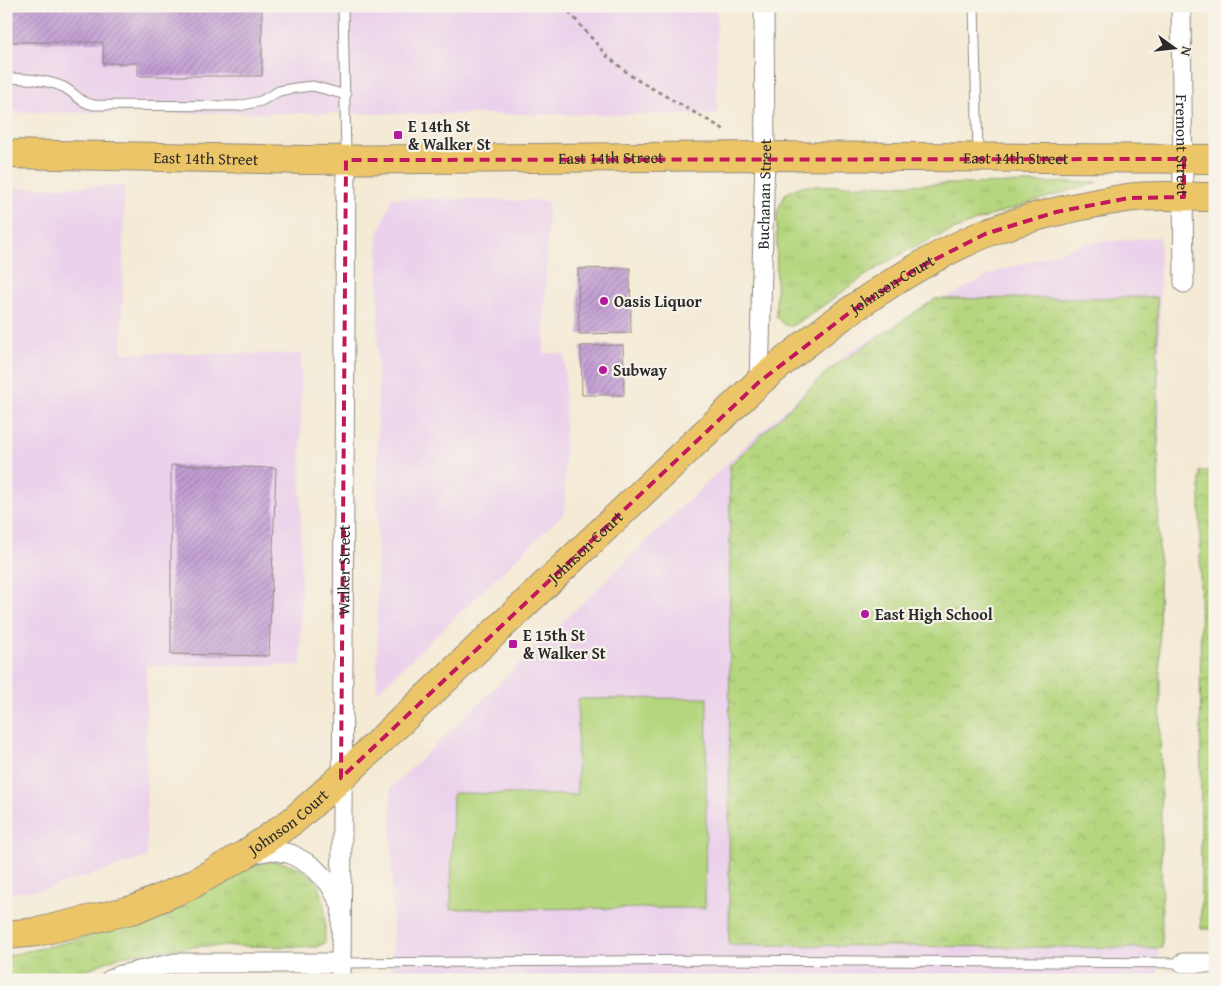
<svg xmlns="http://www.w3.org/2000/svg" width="1221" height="986" viewBox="0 0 1221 986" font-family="'Gentium Book Plus',serif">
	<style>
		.built { fill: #ebd1eb }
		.grass { fill: url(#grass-tufts); stroke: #708054 }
		.park { fill: url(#park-crowns); stroke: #708054 }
		.garden { fill: #b5d67e; stroke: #708054 }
		.building { fill: url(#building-hatch) }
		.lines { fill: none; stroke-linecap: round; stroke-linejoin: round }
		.service-casing { stroke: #908a80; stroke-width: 11 }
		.minor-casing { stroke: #908a80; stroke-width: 21 }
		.primary-casing { stroke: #908a80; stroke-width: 30 }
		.path { stroke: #908a80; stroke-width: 3; stroke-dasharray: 4 4; stroke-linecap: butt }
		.service { stroke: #fff; stroke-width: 9 }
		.minor { stroke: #fff; stroke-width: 19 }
		.primary { stroke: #ecc569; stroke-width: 28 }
		.marked { fill: none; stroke: #c2185b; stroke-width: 4; stroke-dasharray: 10 6; stroke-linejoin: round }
		.poi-dot { fill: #b5179e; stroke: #f7f3e8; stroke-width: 2 }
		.labels { text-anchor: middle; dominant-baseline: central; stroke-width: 4.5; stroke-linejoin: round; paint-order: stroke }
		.poi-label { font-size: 16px; font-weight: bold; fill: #2b2b2b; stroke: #f7f3e8; text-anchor: start }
		.street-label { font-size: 16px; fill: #2b2b2b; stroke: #f7f3e8 }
	</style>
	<defs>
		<pattern id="grass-tufts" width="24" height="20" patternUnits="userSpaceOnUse" patternTransform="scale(1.25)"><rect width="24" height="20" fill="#b5d67e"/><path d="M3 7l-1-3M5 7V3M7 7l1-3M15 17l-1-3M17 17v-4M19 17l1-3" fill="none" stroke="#9cb86d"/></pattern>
		<pattern id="park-crowns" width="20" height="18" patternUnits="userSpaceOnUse" patternTransform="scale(1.25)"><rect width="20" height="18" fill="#b5d67e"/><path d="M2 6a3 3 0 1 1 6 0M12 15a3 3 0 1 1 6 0" fill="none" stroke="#9cb86d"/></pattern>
		<pattern id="building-hatch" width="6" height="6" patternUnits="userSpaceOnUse" patternTransform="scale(1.25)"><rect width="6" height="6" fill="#c29dd4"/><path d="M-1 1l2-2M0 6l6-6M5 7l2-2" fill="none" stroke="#9e80ac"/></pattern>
	</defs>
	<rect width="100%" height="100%" fill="#f7f3e8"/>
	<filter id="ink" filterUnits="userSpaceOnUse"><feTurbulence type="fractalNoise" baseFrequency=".02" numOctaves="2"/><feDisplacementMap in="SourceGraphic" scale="10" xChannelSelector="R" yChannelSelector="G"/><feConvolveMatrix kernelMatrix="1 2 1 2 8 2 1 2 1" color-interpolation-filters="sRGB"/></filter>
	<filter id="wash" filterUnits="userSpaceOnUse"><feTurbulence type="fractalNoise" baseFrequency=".0096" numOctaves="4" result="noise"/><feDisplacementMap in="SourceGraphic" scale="20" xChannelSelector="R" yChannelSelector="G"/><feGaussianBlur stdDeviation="1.12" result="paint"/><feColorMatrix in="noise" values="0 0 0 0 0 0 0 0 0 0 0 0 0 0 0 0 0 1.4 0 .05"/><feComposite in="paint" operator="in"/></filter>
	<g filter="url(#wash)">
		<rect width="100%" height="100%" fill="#f4ead5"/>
		<!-- built -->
		<path class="built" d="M6,6h711v109l-711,-3z
			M124,186l-2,167 179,1v311l-155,1 1,191 -100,32 -41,4v-705z
			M392,198l156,3 -4,152 21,1v158l-188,180 1,-457z
			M1160,237l-2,743h-765l-2,-192 361,-349 99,-89 140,-76 96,-31z"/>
		<!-- grass -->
		<path class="grass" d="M1098,182c-72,22 -148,43 -213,81 -33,20 -62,45 -95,64l-7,-3 -7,-7 1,-105 8,-18 16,-8z
			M272,861c55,7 53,35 53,82l-9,4 -111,-1 -53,5 -31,5 -28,11 -22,13h-65v-24l66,-15 64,-19 116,-57z"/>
		<!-- park -->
		<path class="park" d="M1157,297l5,651 -433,-3 1,-480 99,-95 106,-71z
			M1200,471h15v458h-14z"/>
		<!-- garden -->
		<path class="garden" d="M707,698l-2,210 -254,1 2,-116 124,2 1,-96z"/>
		<g id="blocks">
			<!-- building -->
			<path class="building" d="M6,6h256v70h-124v-13h-35v-21h-97z
				M630,268l1,65 -52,1 -1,-65z
				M623,345l1,50h-42l-1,-49z
				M171,465l105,3 -7,188 -98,-2z"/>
		</g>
	</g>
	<g filter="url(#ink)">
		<use href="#blocks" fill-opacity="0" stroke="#908a80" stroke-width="1"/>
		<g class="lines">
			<defs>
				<path id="service" d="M343,6l3,151
					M974,6l4,147
					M6,78c18,1 38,1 55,8 13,5 18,17 33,19l145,1 22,-5 18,-10 16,-3 18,-2 33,9
					M341,963l383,-3 459,3"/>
				<g id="minor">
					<path id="s1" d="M1181,6l3,277"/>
					<path id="s2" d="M759,382l6,-226 -1,-150"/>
					<path d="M251,854l21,-4 19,4 21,12 17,17 11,20"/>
					<path d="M1183,963h32"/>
					<path d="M110,980l11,-5 54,-12h166"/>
					<path id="s3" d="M341,980l5,-820"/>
				</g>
				<g id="primary">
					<path id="s4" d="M6,154l302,6 457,-4 450,3"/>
					<path id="s5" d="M6,935l31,-3 98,-23 56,-24 53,-30 50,-35 47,-42 418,-396c67,-57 143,-113 225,-148 42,-17 98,-29 143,-36 28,-4 59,-1 88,-1"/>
				</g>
			</defs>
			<!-- service casing -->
			<use href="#service" class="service-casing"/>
			<!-- minor casing -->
			<use href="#minor" class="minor-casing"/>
			<!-- primary casing -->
			<use href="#primary" class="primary-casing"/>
			<!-- path -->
			<path class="path" d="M564,6l43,50 27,22 91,52"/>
			<!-- service -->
			<use href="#service" class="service"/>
			<!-- minor -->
			<use href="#minor" class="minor"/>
			<!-- primary -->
			<use href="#primary" class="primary"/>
		</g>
	</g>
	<!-- marked area -->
	<path class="marked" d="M1184,159v38l-55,1 -73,14 -71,22 -69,35 -67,44 -90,69 -418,396 5,-618z"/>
	<!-- markers -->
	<g class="poi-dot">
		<rect x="393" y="130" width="10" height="10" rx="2.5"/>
		<circle cx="604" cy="301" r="5"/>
		<circle cx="603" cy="370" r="5"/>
		<circle cx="865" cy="614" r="5"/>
		<rect x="508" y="639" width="10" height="10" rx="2.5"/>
	</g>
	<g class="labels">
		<!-- poi labels -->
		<g class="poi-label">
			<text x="408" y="126">E 14th St<tspan x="408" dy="18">&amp; Walker St</tspan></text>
			<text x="614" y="301">Oasis Liquor</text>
			<text x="613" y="370">Subway</text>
			<text x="875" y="614">East High School</text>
			<text x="523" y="635">E 15th St<tspan x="523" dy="18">&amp; Walker St</tspan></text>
		</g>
		<!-- street labels -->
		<g class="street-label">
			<text stroke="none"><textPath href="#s1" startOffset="139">Fremont Street</textPath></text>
			<text stroke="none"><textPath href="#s4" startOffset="605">East 14th Street</textPath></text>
			<text stroke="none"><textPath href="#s4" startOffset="200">East 14th Street</textPath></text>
			<text stroke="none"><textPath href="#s4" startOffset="1010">East 14th Street</textPath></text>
			<text stroke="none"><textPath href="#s2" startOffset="188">Buchanan Street</textPath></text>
			<text stroke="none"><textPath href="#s5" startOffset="1119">Johnson Court</textPath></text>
			<text stroke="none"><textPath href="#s5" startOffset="714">Johnson Court</textPath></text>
			<text stroke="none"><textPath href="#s3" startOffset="410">Walker Street</textPath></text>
			<text stroke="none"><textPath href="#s5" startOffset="309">Johnson Court</textPath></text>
		</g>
	</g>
	<!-- margin -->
	<rect width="1221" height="986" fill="none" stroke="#f7f3e8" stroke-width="25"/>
	<!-- north arrow -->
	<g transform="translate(1174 48) rotate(105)" stroke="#f7f3e8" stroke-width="4" paint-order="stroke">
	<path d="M0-4L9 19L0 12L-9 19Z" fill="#2b2b2b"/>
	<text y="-8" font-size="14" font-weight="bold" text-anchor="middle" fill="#2b2b2b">N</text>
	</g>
</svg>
